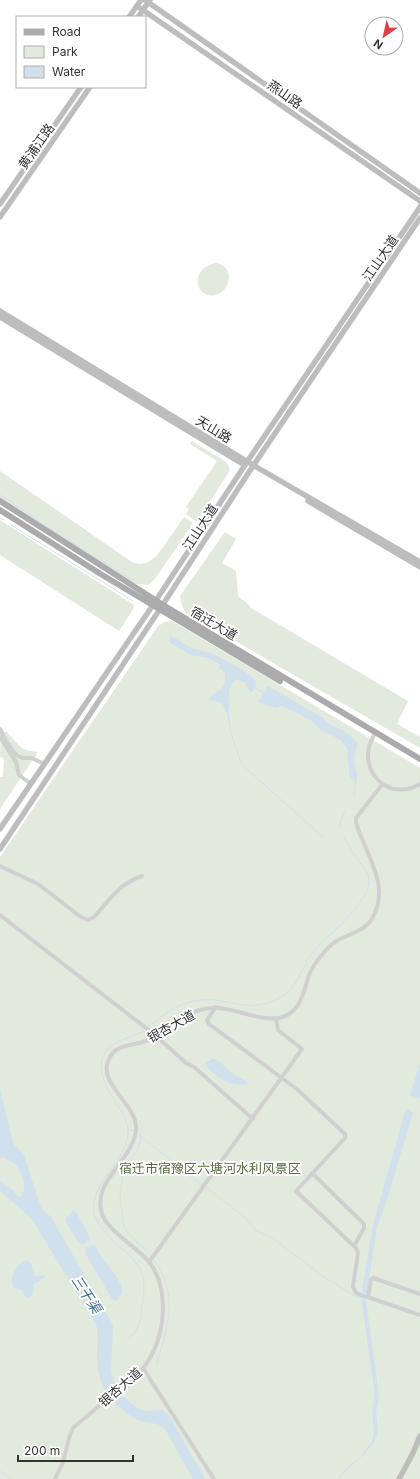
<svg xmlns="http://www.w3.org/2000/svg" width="420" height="1479" viewBox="0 0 420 1479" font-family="Inter,'Noto Sans SC',sans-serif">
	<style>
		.green { fill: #e2e9dd }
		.water { fill: #d0e1ed }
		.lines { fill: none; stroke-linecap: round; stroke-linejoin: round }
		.stream { stroke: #d0e1ed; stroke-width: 1 }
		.street { stroke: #d0d0d0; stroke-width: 4 }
		.secondary { stroke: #bdbdbd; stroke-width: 5.5 }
		.primary { stroke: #ababab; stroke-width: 6 }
		.labels { text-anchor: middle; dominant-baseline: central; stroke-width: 4; stroke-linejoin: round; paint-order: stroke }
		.street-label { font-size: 13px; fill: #333; stroke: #fff }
		.park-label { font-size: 13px; fill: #546e41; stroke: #fff }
		.water-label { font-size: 14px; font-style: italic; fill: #437193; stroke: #fff }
	</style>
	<rect width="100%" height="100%" fill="#fff"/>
	<!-- green -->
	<path class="green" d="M216,263c24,4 11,40 -11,31 -9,-4 -9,-18 -3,-24 4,-4 9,-6 14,-7z
		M192,441l31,19 4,3 3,7 -33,52 -11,-8 3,-5 -3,-2 31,-46 -27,-17z
		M0,471l132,91c18,7 27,-9 36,-22 6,-8 11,-16 16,-23l9,6 -38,56 -7,6 -12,-1 -93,-57 -43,-29z
		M0,520l134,85 -1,4 -14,22 -119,-76z
		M225,532l11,7 -14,24 14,8 2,25 11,9 2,3 157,93 -11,23 23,13v11l-235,-136 -4,-9 -1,-7z
		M172,621l248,147v711h-420v-622l158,-231 7,-4z
		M1,732h6c11,12 13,19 31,20l-38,57v-32h3l1,-19 -4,-1z"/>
	<!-- water -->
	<path class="water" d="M170,636c8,2 15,9 22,12 5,2 10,3 15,4 11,4 44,20 49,30 1,4 -2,8 -5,11l-6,-10 -8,-4c-14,10 -4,20 -9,34l-2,-1 -4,-9 -13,-4 1,-2c11,-8 17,-9 15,-24l-6,-5 1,-4 -12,-6 -17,-3 -21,-12 -1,-2z
		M268,686l54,31 8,8 14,6 12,10 1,3 -3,16 3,16v6l-6,-3 -2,-4c1,-9 -3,-17 -1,-25l-7,-10 -20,-10 -9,-9 -17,-9 -13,-6 -7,2 -17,-6z
		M212,1059h4l19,16 14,8c-17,5 -32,-4 -44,-18l1,-2z
		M420,1063v34l-1,2 -9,-4z
		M0,1089l13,54 11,11 15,48 4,8 8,7 62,108 -2,47 3,9 6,12 9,9 9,6 9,3 15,-1 7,5 36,64h-12l-28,-50c-9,-9 -20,-4 -31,-11 -24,-15 -36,-31 -37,-60 0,-12 2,-23 -1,-34l-65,-106 -31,-27v-11l16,13 1,3 2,1 3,-2c6,-8 -1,-25 -8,-32 -3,-2 -8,-4 -11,-6l-3,1z
		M406,1108l7,5 -27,90 -9,24 -11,73 13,94 -3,18 2,20 -4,11 -15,16 -11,10 -10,10h-1l10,-11 12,-10 13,-16 2,-10 -2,-20 3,-18 -14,-98 12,-71z
		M73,1210l3,2 15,27 -9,6 -4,-3 -12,-20v-4z
		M92,1245l4,1c5,15 27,31 26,47l-5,8 -5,-2 -27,-46 1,-5z
		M26,1260l5,4 4,13 6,-2 4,1v1l-11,7c-2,6 2,11 -6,14l-3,-2 -4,-7 -7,-1c-6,-10 2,-23 12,-28z"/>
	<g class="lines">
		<!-- stream -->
		<path class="stream" d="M0,495l55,37 77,48
			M0,518l4,2
			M11,525l122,76
			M255,688l10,5
			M228,713l3,21 11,31 81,72
			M354,795l2,-13
			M340,828v-6l5,-10
			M147,1028c25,-20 41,-32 74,-27 15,2 28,7 42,3 10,-3 20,-6 27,-14 10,-11 14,-27 24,-39 13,-15 56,-49 55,-70 0,-11 -11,-20 -16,-28 -4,-6 -6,-11 -9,-16
			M128,1129l5,2
			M139,1135l63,50
			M141,1136l-3,13 -15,24 -1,8 -2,15 4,31c4,9 19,18 26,28
			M207,1188l40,31 9,12 15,6 53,40 31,19 7,3
			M154,1260c5,8 11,18 13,28 7,24 -4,52 -10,76
			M129,1338c3,-2 6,-5 8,-9 4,-6 4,-16 5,-23 9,-49 -16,-46 -40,-78 -3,-5 -8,-10 -8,-16 -4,-32 36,-51 34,-83 0,-5 -4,-12 -6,-17 -10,-16 -26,-36 -19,-55 7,-19 29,-17 42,-27
			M0,1471l11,8"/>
		<!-- street -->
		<path class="street" d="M0,729l6,12 10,14 7,3h9l12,6
			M375,733c-3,6 -7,13 -7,20 -1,29 27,46 52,31
			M0,737l16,25 3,13 12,9
			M0,866l38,18 43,33 7,3 6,-3c17,-18 23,-32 48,-41
			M0,915l155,120 31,28 8,4 59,52
			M216,1007l-9,13 2,4 89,66 47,44v4l-49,53 60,57 2,5 -5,33c2,9 7,9 15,11
			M312,1173l52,51v4l-10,18
			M149,1262l153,-213 -24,-19 -2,-12
			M420,1294l-47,-16 -2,2 -3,17 52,18
			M143,1368l71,111
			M55,1479l8,-17 7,-27 3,-7 66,-56c26,-24 33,-83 10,-110 -11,-14 -42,-32 -47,-48 -11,-34 33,-54 34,-86 1,-25 -45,-48 -24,-74 9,-11 25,-8 36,-14 21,-12 38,-30 63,-32 23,-3 57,20 78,6 14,-9 15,-27 21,-41 3,-8 10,-16 16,-23 13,-14 23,-13 37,-22 15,-10 19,-34 14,-50 -5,-20 -16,-37 -21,-56v-4l26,-33"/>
		<!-- secondary -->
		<path class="secondary" d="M145,0l275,193
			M137,6l283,195
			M129,17l12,-17
			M138,17l12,-17
			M0,204l81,-117
			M0,217l90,-130
			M0,311l253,154 167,97
			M0,317l241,146
			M308,501l112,66
			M0,829l153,-224 94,-143 173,-255
			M0,849l160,-240 91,-140 169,-251
			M399,1479l14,-26 7,-17"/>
		<!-- primary -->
		<path class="primary" d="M0,501l163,104 257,154
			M0,510l99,63 181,108"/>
	</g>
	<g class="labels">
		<!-- street labels -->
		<g class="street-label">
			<text transform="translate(285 94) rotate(35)">燕山路</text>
			<text transform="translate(36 146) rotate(-55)">黄浦江路</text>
			<text transform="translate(380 258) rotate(-56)">江山大道</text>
			<text transform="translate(214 429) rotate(31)">天山路</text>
			<text transform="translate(200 527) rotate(-57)">江山大道</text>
			<text transform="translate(214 623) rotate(31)">宿迁大道</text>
			<text transform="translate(171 1026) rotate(-29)">银杏大道</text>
			<text transform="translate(120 1387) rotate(-41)">银杏大道</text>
		</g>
		<!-- park labels -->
		<g class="park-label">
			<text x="210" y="1168">宿迁市宿豫区六塘河水利风景区</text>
		</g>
		<!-- water labels -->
		<g class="water-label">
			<text transform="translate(87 1294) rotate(57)">三干渠</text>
		</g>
	</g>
	<!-- legend -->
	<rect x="16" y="16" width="130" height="72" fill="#ffffff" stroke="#adadad"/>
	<rect x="24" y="29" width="20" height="6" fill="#ababab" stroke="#adadad"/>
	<text x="52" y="36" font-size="12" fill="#333333">Road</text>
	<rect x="24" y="46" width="20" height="12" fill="#e2e9dd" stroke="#adadad"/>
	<text x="52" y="56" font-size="12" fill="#333333">Park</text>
	<rect x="24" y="66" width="20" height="12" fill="#d0e1ed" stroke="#adadad"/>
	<text x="52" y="76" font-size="12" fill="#333333">Water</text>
	<!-- north arrow -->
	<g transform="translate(384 36) rotate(214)"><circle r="19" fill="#ffffff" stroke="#adadad"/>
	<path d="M0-3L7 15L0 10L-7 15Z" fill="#df4046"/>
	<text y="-6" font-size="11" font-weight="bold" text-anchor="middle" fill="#333333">N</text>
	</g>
	<!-- scale -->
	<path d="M18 1455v6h115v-6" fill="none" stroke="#333333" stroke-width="2"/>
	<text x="24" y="1455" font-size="12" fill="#333333" stroke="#ffffff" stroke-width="3" paint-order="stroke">200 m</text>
</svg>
